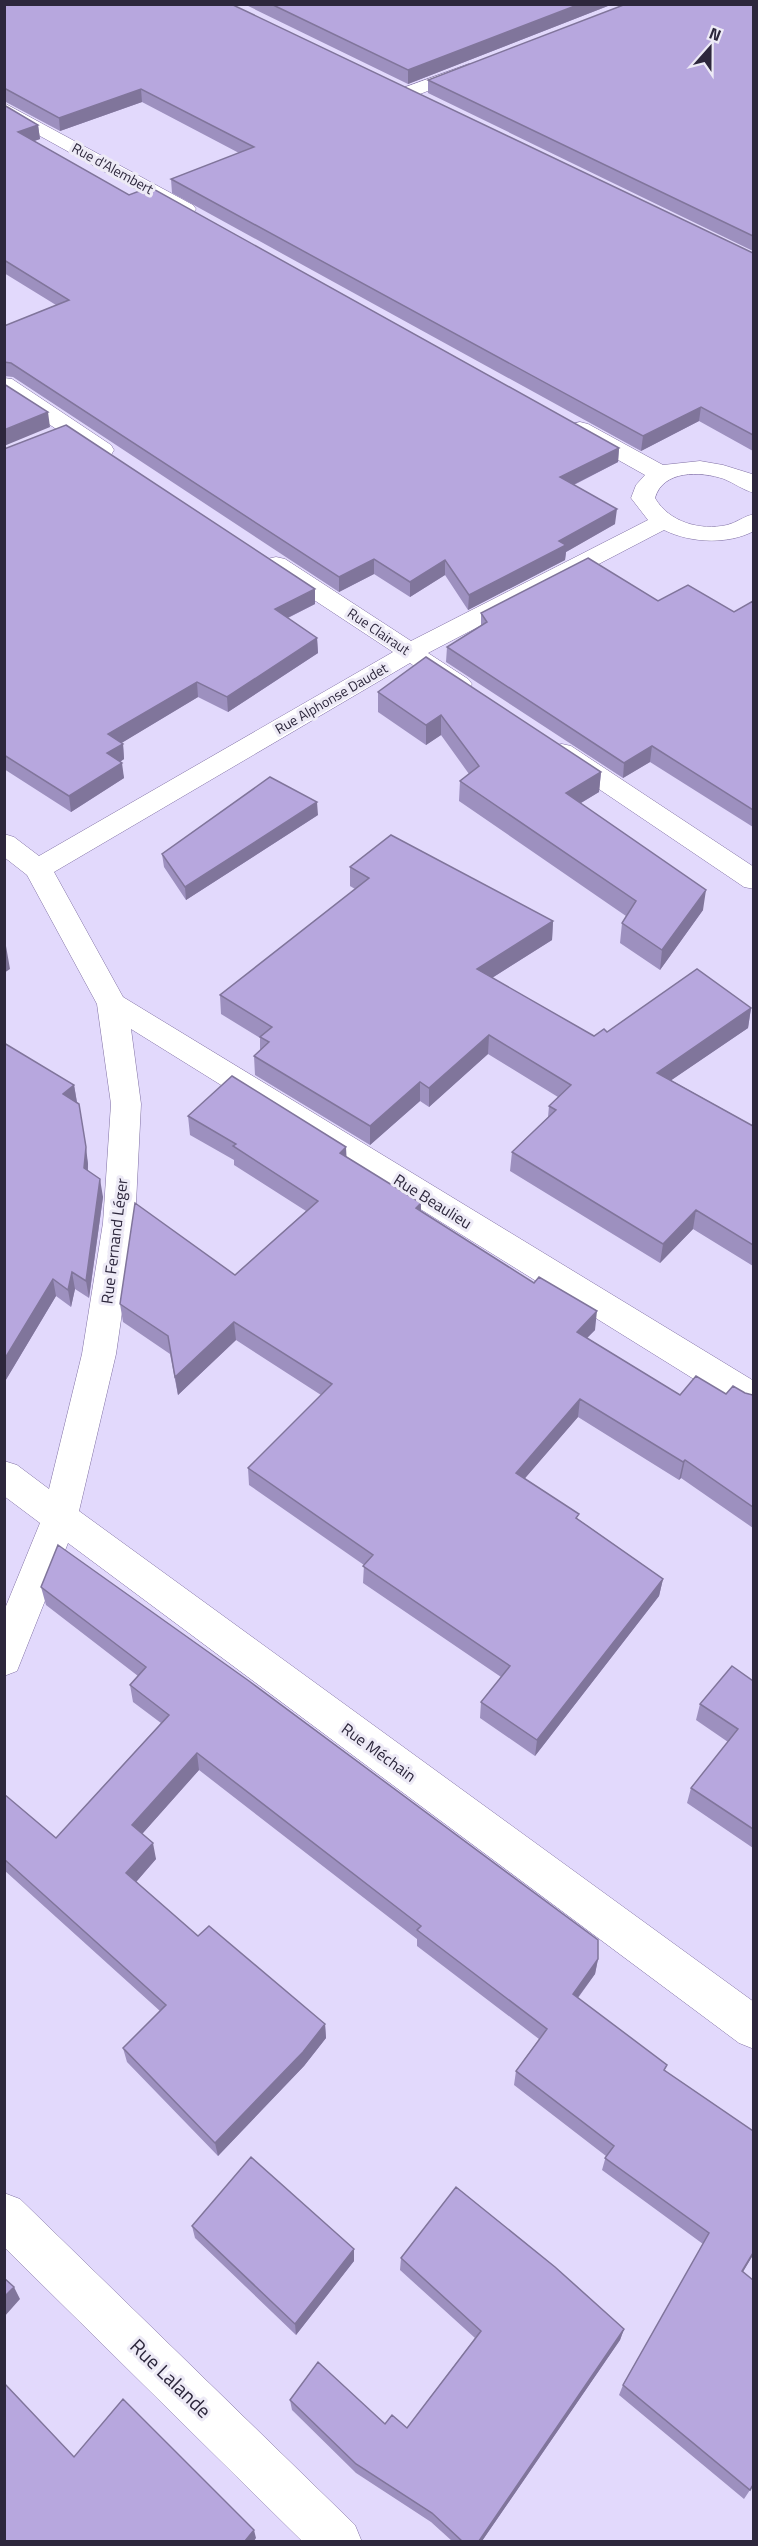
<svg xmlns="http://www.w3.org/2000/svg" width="758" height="2546" viewBox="0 0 758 2546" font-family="'Titillium Web',sans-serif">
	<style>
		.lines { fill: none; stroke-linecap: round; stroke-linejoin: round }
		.street-casing { stroke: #8070a4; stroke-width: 1 }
		.street { fill: #fff; fill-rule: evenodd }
		.wall { fill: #9d90bf }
		.shaded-wall { fill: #80759b }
		.building { fill: #b7a7de; stroke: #80759b; stroke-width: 1.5 }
		.labels { text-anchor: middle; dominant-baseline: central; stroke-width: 6; stroke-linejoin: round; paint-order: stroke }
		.far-street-label { font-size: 14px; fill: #2d273c; stroke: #edeaf6 }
		.street-label { font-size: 16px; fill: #2d273c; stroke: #edeaf6 }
		.near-street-label { font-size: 20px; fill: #2d273c; stroke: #edeaf6 }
	</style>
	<rect width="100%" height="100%" fill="#e2d9fc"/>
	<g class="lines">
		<defs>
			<path id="street" d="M469,64l6,1 3,4 -3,4 -63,24h-12l-3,-4 3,-4z
				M4,103l189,102 3,4 -3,4h-14l-175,-97z
				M4,378l8,1 99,66 3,5 -3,5 -8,2 -8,-2 -91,-61z
				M580,422l8,2 75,41 37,-4 23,4 29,9 2,19c-11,-3 -20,-10 -30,-14 -24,-8 -61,-9 -69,19 14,24 45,33 72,27 9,-2 17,-9 27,-11v17c-26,14 -64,12 -90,-1l-236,123 40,26 4,5 -4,5c-21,6 -41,-15 -58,-26l-356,209 69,125 631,384v32l-12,-4 -611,-380 10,75 -6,119 -19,131 -37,157 675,491v47l-15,-6 -671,-500 -51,128 -13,5v-65l36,-88 -36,-27v-35l13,4 32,24 33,-135 21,-131 8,-119 -14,-100 -70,-129 -23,-18v-23l10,3 25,19 354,-204 -126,-83 -3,-5 3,-5 9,-2 9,2 126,82 237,-121 -17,-22 5,-13 9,-10 -73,-41 -3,-5 3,-5z
				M562,744l9,2 183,121v22l-10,-2 -191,-129 -4,-6 4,-6z
				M4,2193l16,6 335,326 7,17h-59l-299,-295z"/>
		</defs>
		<!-- street casing -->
		<use href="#street" class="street-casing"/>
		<!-- street -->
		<use href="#street" class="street"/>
	</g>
	<!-- wall -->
	<path class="wall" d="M4,4l749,249v198l-54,-30 -58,30 -469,-258 -1,-14 68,-26 -97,-51 -82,29 -56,-30z
		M244,4h369l-205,80z
		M753,4v247l-325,-158v-13z
		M4,105l34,20 2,14 -6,2 95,54 490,253 -1,14 -44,23 41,39 -49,28 -1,8 -97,50 -23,-35 -35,22 -36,-23 -35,18 -326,-215 -9,-1v-50l52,-21 -52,-32z
		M4,449l311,155 -27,14 29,20 1,15 -90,59 -30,-15 -77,46 2,1 1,15 -4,3 4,16 -53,34 -67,-43z
		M658,601l76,11 19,-11v226l-103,-65 -27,16 -177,-116 1,-15 34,-21v-13z
		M378,692l223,80 -2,20 -18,11 122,107 -43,60 -40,-27 2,-20 4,-7 -167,-115 1,-20 9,-7 -28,-39 -15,10 -48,-33z
		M318,815l-132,85 -22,-33 -2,-13z
		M350,867l203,54 -1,19 -60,38 102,58 13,-4 144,-24 -3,20 -77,52 82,46v140l-60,-37 -33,34 -150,-92 2,-19 36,-35 1,-11 9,-9 -70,-43 -59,53 -9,-6 -50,44 -115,-70 -1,-19 6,-6v-12l-39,-24 -1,-19 135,-106 -5,-3z
		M74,1085l14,79v7l15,26 -14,101 -14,-9 -4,18 -15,-11 -52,87z
		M188,1116l158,31v10l75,54 174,119 -8,8 93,57 65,-2 8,2v133l-72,-50 -2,2 -101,-63 -54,62 54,40 85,60 -4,17 -124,160 -55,-38 1,-16 20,-25 -138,-94 1,-18 -115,-80 -1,-17 73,-73 -85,-55 -58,55 -8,-41 -47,-32 -3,-18 115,-29 71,-64 -72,-46v-5l-44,-25z
		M41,1587l557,372 -3,15 -17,24 88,73 87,184 -10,17 7,218 -6,9 -125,-104 4,-10 80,-141 -101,-74 4,-14 -92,-71 2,-14 23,-32 -122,-93v-7l-218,-169 -57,64 14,25 -20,23 62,54 127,88 1,14 -22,28 -86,90 -91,-94 -4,-14 37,-37 -156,-141v-76l52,44 105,-115 -28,-21 -3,-17 8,-9 -92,-71z
		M753,1681v167l-66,-45 4,-15 37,-46 -32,-22 4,-16z
		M192,2226l162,23v12l-58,74 -101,-97z
		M401,2258l223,71 -4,11 -138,201h-30l-21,-19 -75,-49 -64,-63 -2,-10 95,24 22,4 68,-90 -75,-68z"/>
	<!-- shaded-wall -->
	<path class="shaded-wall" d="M580,4h33l-205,80v-14z
		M141,89l1,13 -82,29 -1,-13z
		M38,125l2,14 -20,7 -2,-14z
		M701,407l-2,14 -58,30 2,-15z
		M48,412l2,15 -46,19v-16z
		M619,448l-1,14 -59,30 1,-15z
		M617,509l-2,15 -49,28 -1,8 -97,50 1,-15 90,-54z
		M374,559v15l-35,18v-15z
		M445,560v15l-35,22v-15z
		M315,589v15l-40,20v-15z
		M317,638l1,15 -90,59 -1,-15z
		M197,682l1,15 -88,53 -2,-16z
		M441,715v20l-15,10v-20z
		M123,744l1,15 -15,10 -2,-16z
		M652,746l-2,16 -27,16 1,-15z
		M122,763l2,15 -53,34 -2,-16z
		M601,772l-2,20 -35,21 2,-20z
		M317,802l1,13 -132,85 -1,-13z
		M706,890l-3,20 -43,60 2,-20z
		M553,921l-1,19 -76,48 1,-19z
		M4,946h2l4,23 -6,4z
		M751,1008l-3,20 -94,64 3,-19z
		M489,1035l-1,19 -59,53v-19z
		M420,1082v19l-50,44v-19z
		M74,1085l3,18 -14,-9z
		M86,1147l2,17 -1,22 -3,-18z
		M346,1147l1,19 -7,-13z
		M100,1179l3,18 -14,101 -3,-17z
		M421,1203v19l-5,-14z
		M696,1210l-3,19 -33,34 3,-19z
		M72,1272l3,17 -4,18 -3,-17z
		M53,1279l3,17 -52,87v-23z
		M597,1311l-2,19 -20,20 2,-18z
		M234,1322l2,18 -58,55 -3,-18z
		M580,1399l-2,18 -64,74 2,-18z
		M685,1460l-4,18 -2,2 4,-18z
		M663,1579l-4,17 -124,160 2,-16z
		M197,1753l2,17 -64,72 -3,-17z
		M153,1843l3,16 -26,30 -4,-16z
		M598,1959l-3,15 -25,34 3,-14z
		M325,2024l1,14 -22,28 -86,90 -3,-13z
		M354,2249v12l-58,74 -1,-11z
		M753,2253v2l-17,28 6,-12z
		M14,2287l6,12 -16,18v-20z
		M624,2329l-4,11 -138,201h-3z
		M254,2530l2,8 -2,3h-9z"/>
	<!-- building -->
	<path class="building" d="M4,4h227l522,249v182l-52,-28 -58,29 -472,-257 83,-32 -113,-58 -82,29 -55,-30z
		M271,4h309l-172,66z
		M626,4h127v232l-325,-156z
		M4,105l34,20 -20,7 111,63 21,-8 469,261 -59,29 57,32 -58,32 7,4 -97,50 -24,-35 -35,22 -36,-23 -35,18 -328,-214 -7,-1v-36l65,-26 -65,-40z
		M4,384l44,28 -44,18z
		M66,425l249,164 -40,20 42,29 -90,59 -30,-15 -89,52 15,10 -16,9 15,10 -53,33 -65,-41v-306z
		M588,558l70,43 30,-16 46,27 19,-11v209l-101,-64 -28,17 -177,-116 40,-25 -6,-9z
		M426,657l175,115 -35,21 140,97 -44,60 -40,-27 14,-22 -176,-120 19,-15 -38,-51 -15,10 -48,-33z
		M270,777l47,25 -132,85 -23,-33z
		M391,835l162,86 -76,48 117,67 10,-7 3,3 90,-63 54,39 -94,65 96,53v119l-57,-35 -33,34 -151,-92 44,-42 -7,-4 22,-21 -82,-50 -60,53 -9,-6 -50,44 -116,-70 15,-14 -9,-5 12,-10 -52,-32 149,-117 -19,-11z
		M4,1043l70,42 -11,9 16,10 7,43 -2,21 16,11 -14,102 -14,-9 -4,18 -15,-11 -49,81z
		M232,1076l114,71 -6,6 81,50 -5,5 118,75 5,-6 58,34 -20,21 103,63 16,-19 30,18 7,-8 12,7 8,2v112l-68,-47 -2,2 -103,-63 -64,74 63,41 -3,4 87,61 -126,161 -56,-38 29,-36 -147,-100 10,-11 -125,-87 84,-84 -98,-62 -59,55 -7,-41 -48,-32 15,-101 100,72 83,-74 -85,-55 3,-2 -48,-28z
		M58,1545l191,136 349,259v19l-25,35 94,71 -3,5 89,61v122l-11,18 11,9v205l-3,5 -127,-105 86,-152 -104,-75 9,-12 -98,-75 31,-42 -130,-99 4,-4 -224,-173 -65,72 21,18 -27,30 72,63 11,-10 116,98 -22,28 -88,91 -92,-95 43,-43 -162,-146v-65l52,44 113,-123 -39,-30 16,-18 -105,-80z
		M732,1666l21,15v148l-62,-41 47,-59 -38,-25z
		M251,2157l103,92 -59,75 -103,-98z
		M456,2187l99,80 69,62 -145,212h-17l-30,-28 -76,-49 -66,-64 28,-38 67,62 7,-9 15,13 74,-97 -80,-73z
		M4,2278l10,9 -10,10z
		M4,2383l70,74 49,-58 131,131 -9,11h-241z"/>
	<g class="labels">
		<!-- far-street labels -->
		<g class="far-street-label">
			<text transform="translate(113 168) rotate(29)">Rue d'Alembert</text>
			<text transform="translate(379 631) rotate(34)">Rue Clairaut</text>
			<text transform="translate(331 698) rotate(-30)">Rue Alphonse Daudet</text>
		</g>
		<!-- street labels -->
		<g class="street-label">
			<text transform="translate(433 1201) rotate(32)">Rue Beaulieu</text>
			<text transform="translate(114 1241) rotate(-83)">Rue Fernand Léger</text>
			<text transform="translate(379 1752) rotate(36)">Rue Méchain</text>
		</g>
		<!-- near-street labels -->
		<g class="near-street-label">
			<text transform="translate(171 2378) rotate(44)">Rue Lalande</text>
		</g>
	</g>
	<!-- border -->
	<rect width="758" height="2546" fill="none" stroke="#2d273c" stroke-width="12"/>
	<!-- north arrow -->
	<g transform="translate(710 48) rotate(21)" stroke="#edeaf6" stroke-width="4.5" paint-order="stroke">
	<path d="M0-4.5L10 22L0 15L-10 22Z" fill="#2d273c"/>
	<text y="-9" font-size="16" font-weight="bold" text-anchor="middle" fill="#2d273c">N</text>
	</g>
</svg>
